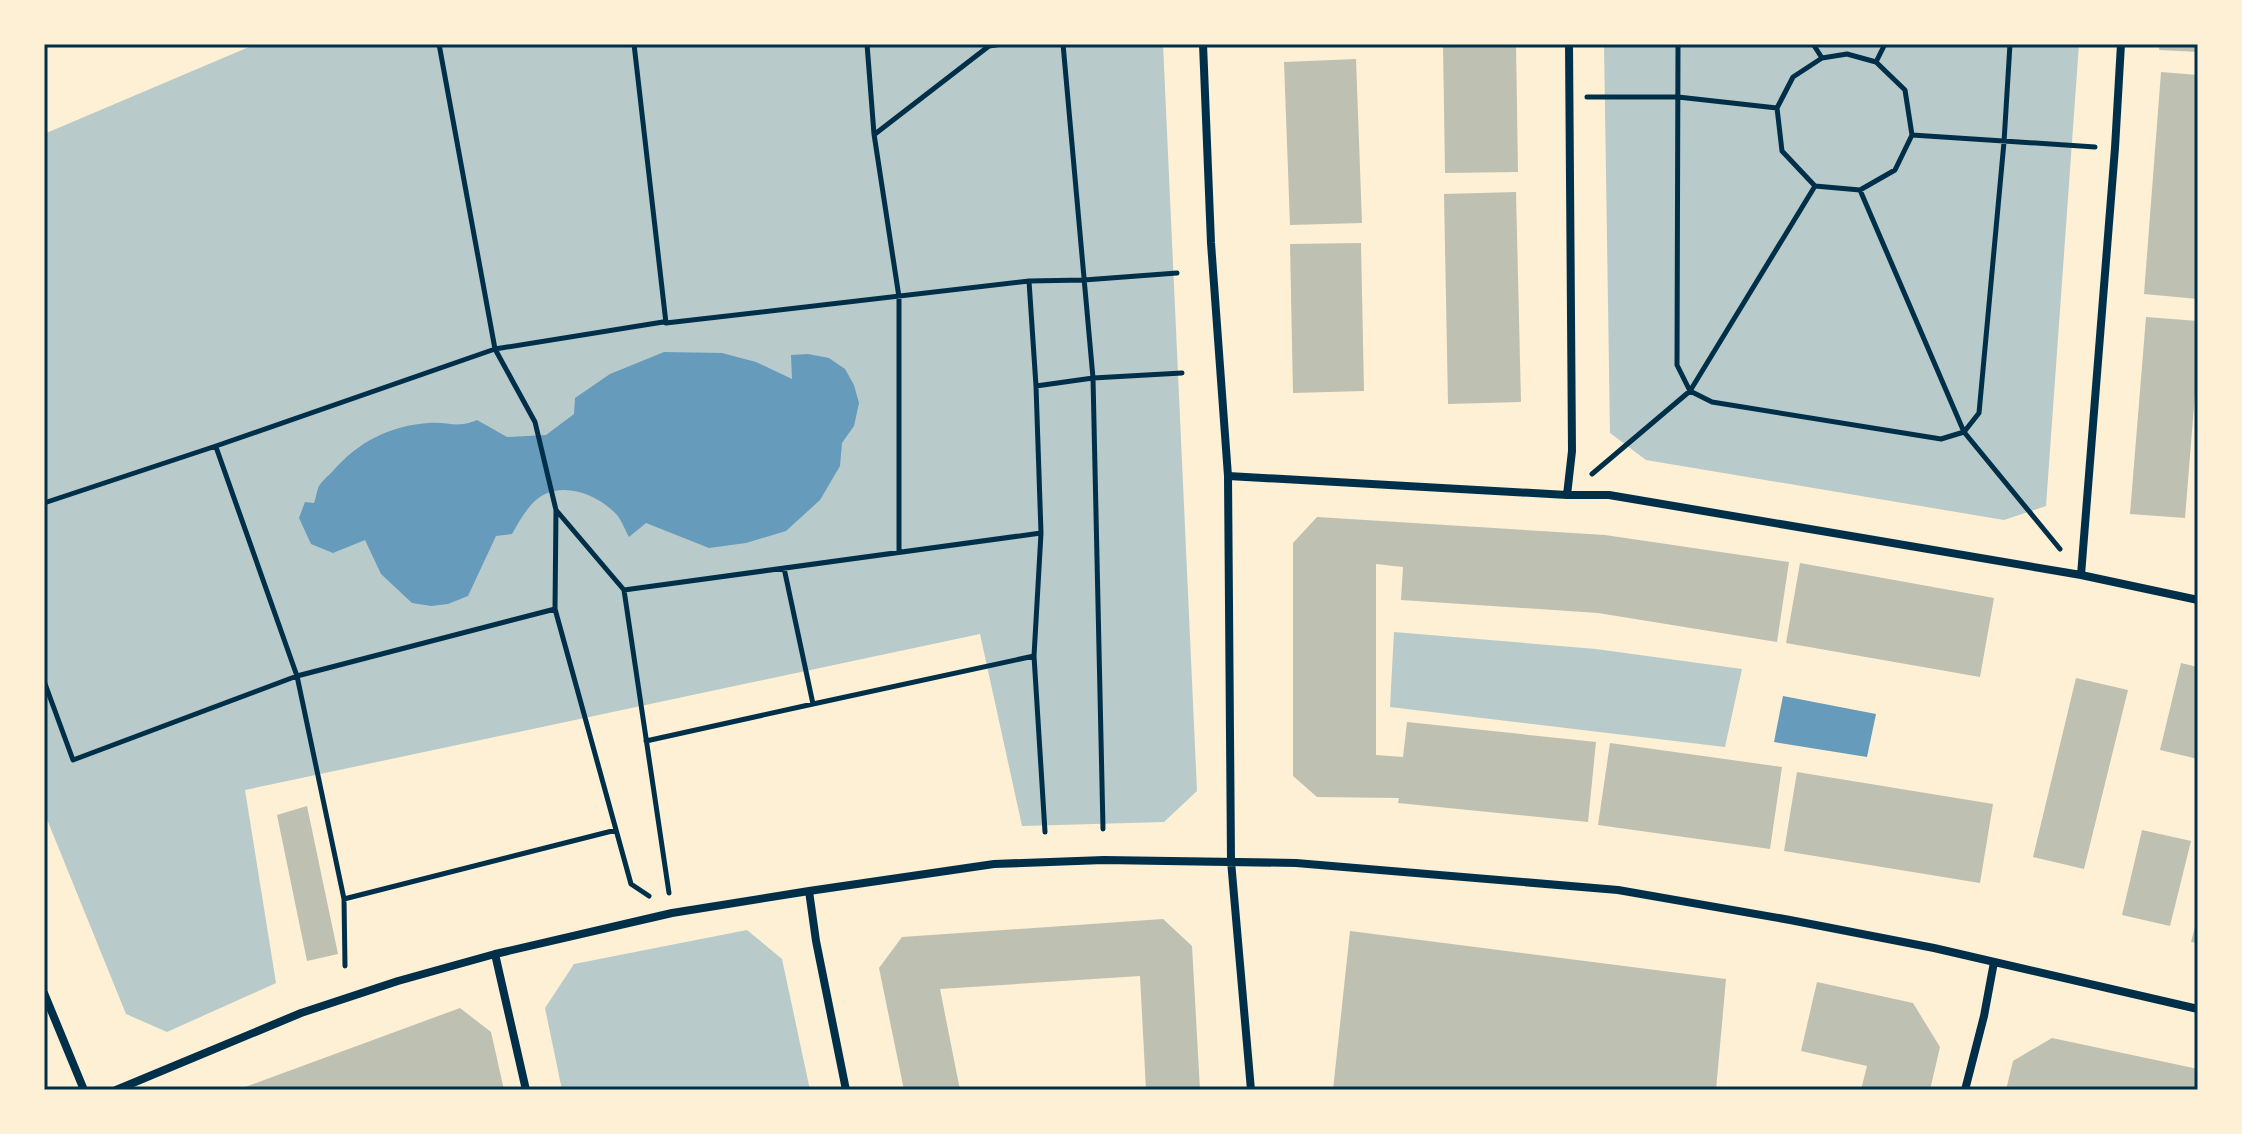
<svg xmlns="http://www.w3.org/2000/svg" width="2242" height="1134" viewBox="0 0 2242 1134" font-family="Mulish,sans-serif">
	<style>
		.green { fill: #b9caca }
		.water { fill: #669bbc }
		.building { fill: #bec0b2 }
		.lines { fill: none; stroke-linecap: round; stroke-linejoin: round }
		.path { stroke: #003049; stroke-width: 5 }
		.minor { stroke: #003049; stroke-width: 8 }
		.neatline { fill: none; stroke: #003049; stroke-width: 3 }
	</style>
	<rect width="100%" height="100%" fill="#fdf0d5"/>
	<!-- green -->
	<path class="green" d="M256,44h907l34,747 -33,31 -142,4 -42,-192 -735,156 31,193 -109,49 -41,-18 -82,-202v-678z
		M1604,44h475l-33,462 -42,14 -358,-60 -36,-27z
		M1394,632l202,17 146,20 -17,78 -335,-40z
		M747,930l35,29 28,131h-248l-17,-82 29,-44z"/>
	<!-- water -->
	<path class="water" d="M664,352l58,1 34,9 36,17 -1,-24 17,-1 21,4 16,11 9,16 5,18 -5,23 -12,17 -2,23 -20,34 -34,31 -40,12 -37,5 -63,-25 -17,14c-4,-7 -7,-16 -12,-22 -17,-19 -50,-33 -74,-20 -14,8 -23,25 -31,39l-16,2 -28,60 -20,8 -17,2 -19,-3 -31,-29 -16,-34 -32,13 -22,-9 -12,-26 6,-16 9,1c2,-5 3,-13 5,-17 3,-5 9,-10 13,-14 26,-30 57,-46 96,-49 20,-2 28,6 49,-3l30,17 39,-2 28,-21 1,-16 35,-24z
		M1783,696l93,18 -9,43 -93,-15z"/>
	<!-- building -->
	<path class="building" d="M1443,44h73l2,128 -73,1z
		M2160,44h38v8l-39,-2z
		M1356,59l6,164 -72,2 -6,-163z
		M2161,72l37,3v224l-54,-5z
		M1516,192l5,210 -73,2 -4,-210z
		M1361,243l3,148 -71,2 -3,-149z
		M2146,317l52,4v35l-13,162 -55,-4z
		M1317,517l288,18 184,27 -12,80 -179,-29 -197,-13 2,-33 -27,-3v191l27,2 4,-35 189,20 -8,80 -190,-19 1,-5 -82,-1 -24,-21v-233z
		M1800,563l194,35 -14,79 -194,-34z
		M2181,663l17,4v92l-38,-9z
		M2076,678l52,12 -44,179 -51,-12z
		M1610,743l172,24 -12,82 -172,-24z
		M1797,772l196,32 -13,79 -196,-32z
		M307,806l31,148 -31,7 -30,-146z
		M2142,830l49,11 -21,85 -48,-11z
		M1163,919l29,27 8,144h-54l-6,-114 -200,13 20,101h-56l-25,-122 23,-31z
		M2197,919h1v24l-7,-1z
		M1350,931l376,48 -10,111h-383z
		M1817,982l96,21 27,44 -10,43h-69l6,-24 -66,-15z
		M460,1008l31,24 13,58h-267z
		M2052,1038l146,31v21h-192l7,-29z"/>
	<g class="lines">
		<!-- path -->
		<path class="path" d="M634,44l32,279 363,-42 55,-1 93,-7
			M867,44l7,90 25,163v255
			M1063,44l30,334 10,451
			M1678,44l-1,321 13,26 22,11 229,37 23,-7 15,-19 25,-271 6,-98
			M1813,44l9,14
			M989,46l13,-2
			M1847,54l29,8 29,28 7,45 -17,35 -35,20 -45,-4 -33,-35 -5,-43 16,-31 29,-19z
			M1876,62l9,-18
			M1587,97h91l99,11
			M875,134l114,-88 -2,-2
			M1912,135l183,12
			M1860,190l104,242 96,117
			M1029,281l7,105 57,-8 89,-5
			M216,447l81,229 47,223
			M1592,474l98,-83 125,-205
			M44,503l172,-57 279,-97 -56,-305
			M556,510l68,80 45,303
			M784,568l29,136 221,-48 11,176
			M624,590l417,-57 -5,-147
			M1034,656l7,-123
			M44,681l29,79 224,-84 258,-67
			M646,741l167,-37
			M649,896l-18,-12 -76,-275 1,-99 -21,-88 -40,-73 168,-27 3,1
			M345,966l-1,-67 272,-69"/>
		<!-- minor -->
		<path class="minor" d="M1203,44l8,199 17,233 3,385 20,229
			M1228,476l339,19h42l472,80 117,25
			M1567,495l5,-44 -3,-407
			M2081,575l34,-427 6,-104
			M809,891l7,50 30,149
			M495,954l31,136
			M44,993l40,97
			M116,1090l185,-77 97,-32 97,-27 177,-41 137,-22 185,-27 110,-4 192,3 322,27 172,30 144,28 264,61
			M1965,1090l19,-74 10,-54"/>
	</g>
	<!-- border -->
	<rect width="2242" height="1134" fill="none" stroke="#fdf0d5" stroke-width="92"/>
	<rect x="46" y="46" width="2150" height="1042" class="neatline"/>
</svg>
